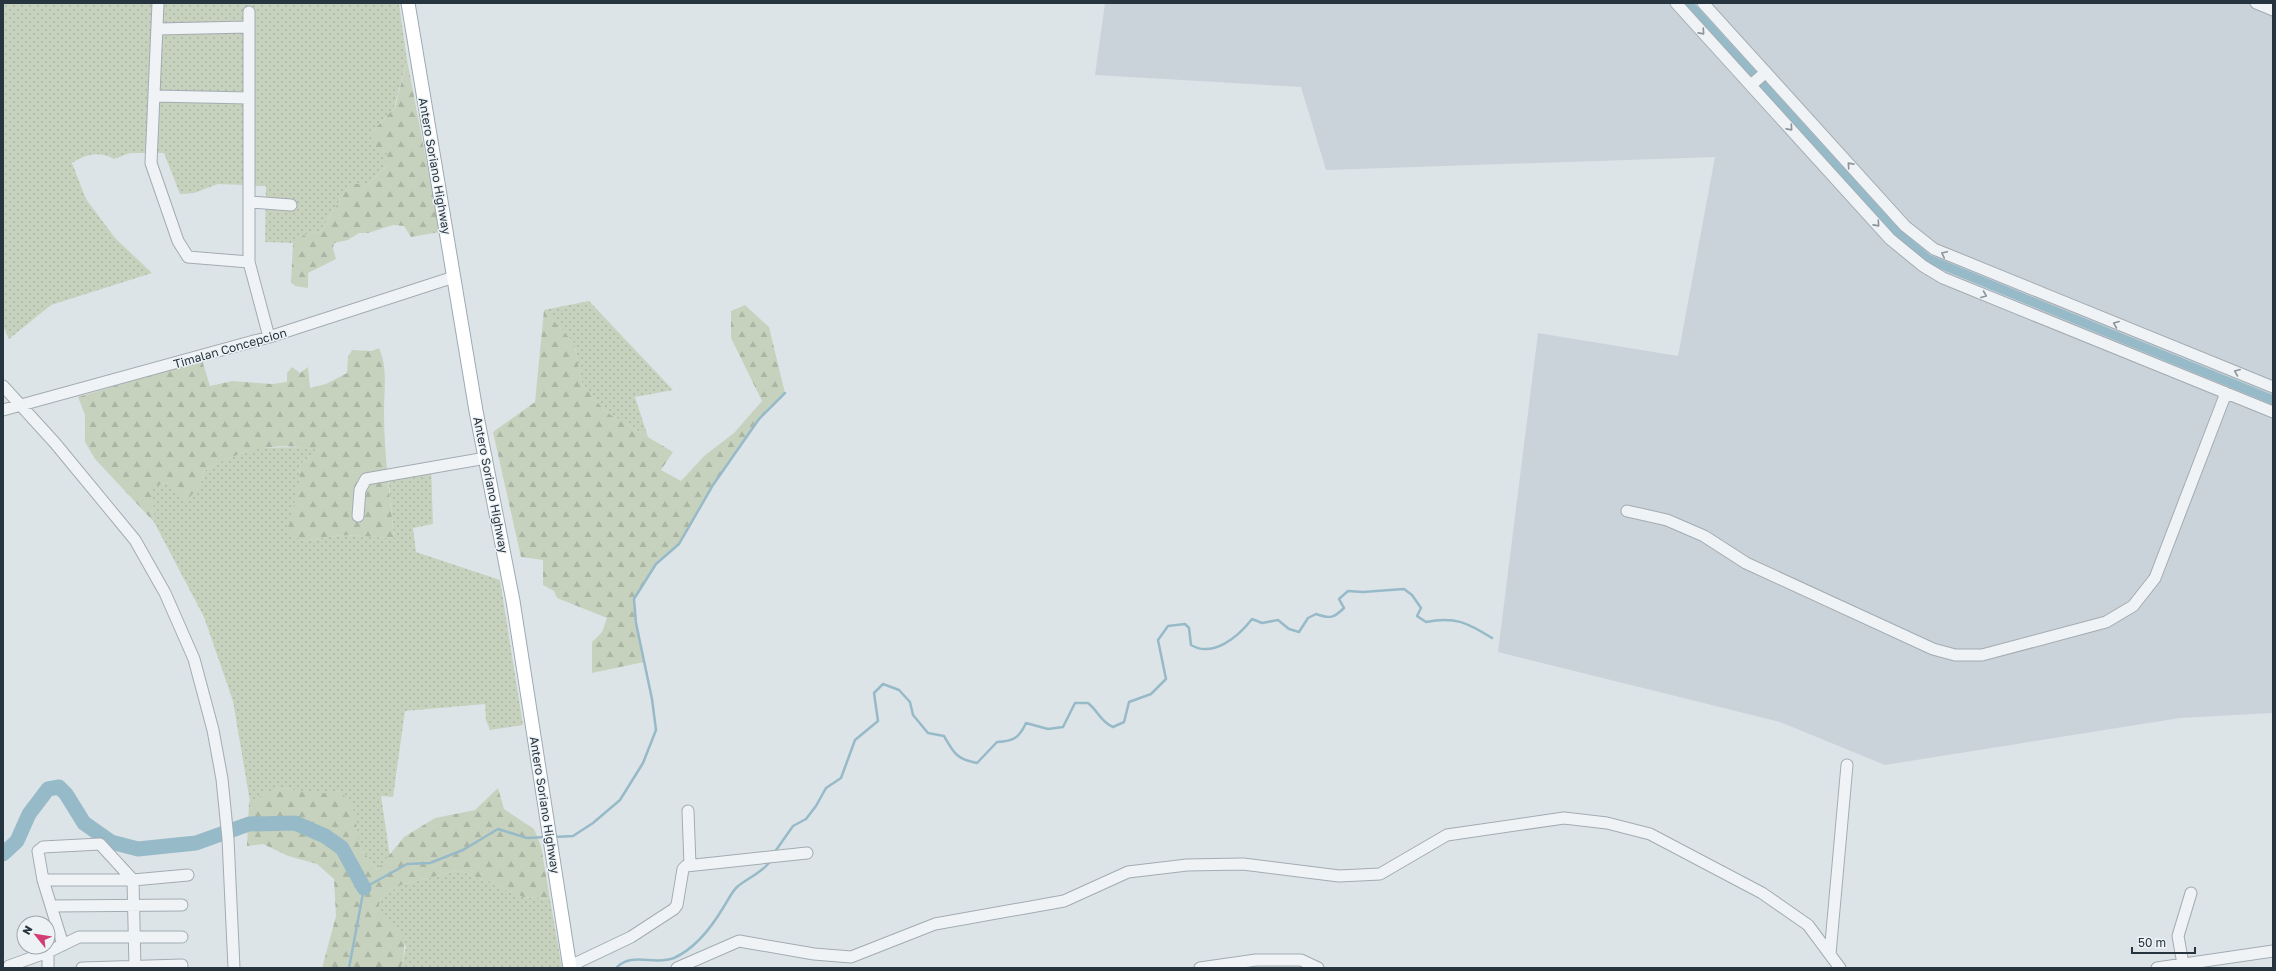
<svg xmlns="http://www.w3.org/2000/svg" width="2276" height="971" viewBox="0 0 2276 971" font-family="'Golos Text',sans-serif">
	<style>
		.built { fill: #cbd3da }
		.grass { fill: url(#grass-dots) }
		.forest { fill: url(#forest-firs) }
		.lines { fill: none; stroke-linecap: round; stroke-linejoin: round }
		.stream { stroke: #97bac9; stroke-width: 2.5 }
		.canal { stroke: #97bac9; stroke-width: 9 }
		.river { stroke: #97bac9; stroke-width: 15 }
		.minor-casing { stroke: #a2acb2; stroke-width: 13 }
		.major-casing { stroke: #9cabb4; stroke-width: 15 }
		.minor { stroke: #f0f3f6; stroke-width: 11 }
		.major { stroke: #fff; stroke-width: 13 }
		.oneway { stroke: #8b949a }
		.labels { text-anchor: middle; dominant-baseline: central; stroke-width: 3; stroke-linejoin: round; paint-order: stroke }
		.street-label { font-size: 12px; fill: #26343f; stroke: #edf2f5 }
	</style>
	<defs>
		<pattern id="grass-dots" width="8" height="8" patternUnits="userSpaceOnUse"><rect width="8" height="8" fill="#c7d2be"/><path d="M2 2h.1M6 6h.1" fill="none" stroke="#abb5a4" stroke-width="1.8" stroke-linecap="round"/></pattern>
		<pattern id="forest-firs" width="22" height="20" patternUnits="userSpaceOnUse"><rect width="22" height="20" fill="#c7d2be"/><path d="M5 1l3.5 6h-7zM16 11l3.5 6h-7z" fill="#abb5a4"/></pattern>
	</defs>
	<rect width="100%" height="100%" fill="#dde4e8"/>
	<!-- built -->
	<path class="built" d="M1105,3h1168v710l-93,5 -295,47 -105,-43 -282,-70 40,-319 140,23 37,-199 -389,13 -25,-83 -206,-12z"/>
	<!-- grass -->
	<path class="grass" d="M3,3h396l8,57 -13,48 -21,23 14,22 -2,15 -17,16h-18l-30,48 -15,3 -12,8 -28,-1 1,-56 -48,-2 -24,9 -14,1 -16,-41h-34l-16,6c-16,-8 -27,-5 -42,4l14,36 29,39 37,35 -101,32 -42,34 -6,-13z
		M589,301l84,89 -38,7 13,40 -42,-25 -24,-28 -8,-41 -30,-33z
		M303,447l16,3 -19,14 -1,19 2,58 41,-6 52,3 -6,-63 43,-8 2,57 -20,4 3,24 84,28 23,145 -33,5 -4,-10 -1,-16 -80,7 -12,86 -12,-1 9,61 -13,13 -17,-23 -20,-56 -15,3h-17l-22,-6 -13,2 -23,12 -17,-101 -29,-84 -50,-95 -2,-35 16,-5 32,4 4,-15 17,-10 36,-13z
		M459,870l64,27 27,2 12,69h-161l5,-21 -29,-34 4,-16 20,-12z"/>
	<!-- forest -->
	<path class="forest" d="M407,60l33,172 -29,5 -7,-11 -11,-1 -25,8h-9l-11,7 -14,3 -1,5 3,11 -28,14v15l-13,-2 -4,-4 2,-39 11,-8 16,-3 30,-48h18l17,-16 2,-15 -13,-5 -1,-17 22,-24z
		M745,305l24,22 16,66 -26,26 -46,66 -34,59 -23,20 -22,35 2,24 8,39 -52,11v-31l10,-10 5,-14 -50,-20 -3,-7 -11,-6v-25l-22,-3 -28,-125 42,-30 9,-92 30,33 8,41 24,28 67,40 -12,18 20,11 23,-25 30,-23 28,-32 -31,-63v-27z
		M379,348c9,20 5,42 5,63 0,42 6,85 10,127l-52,-3 -41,6 -13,-12 11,-46 1,-19 18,-14c-42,-9 -77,-1 -114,21l-4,15 -14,15 -18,-19 -15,5 1,35 -59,-63 -10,-17v-27l-7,-18 124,-37 8,26 22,-5 40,3 15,-2v-9l5,-6 8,6 8,-6 2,21 16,-4 21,-11 1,-16 4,-7 20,1z
		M286,788c20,5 34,7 54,3l13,15 7,41 17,23 27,-33 31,-19 40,-8 23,-22 6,21 30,20 7,17 9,53 -27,-2 -64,-27 -58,15 -20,12 -4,16c25,19 32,22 24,55h-79l14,-52 -2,-37 -17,-15 -29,-8 -25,-12 -16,2 2,-44 24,-12z"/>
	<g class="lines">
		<!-- stream -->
		<path class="stream" d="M554,837l19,-1 20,-13 27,-23 23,-37 13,-33 -4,-31 -16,-76 -2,-24 22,-35 23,-20 34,-59 46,-66 26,-26
			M774,853l19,-27 13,-7 10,-13 10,-18 15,-10 14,-38 23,-19 -4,-28 9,-9 16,6 11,12 3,13 15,18 16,3c10,17 12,23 33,27l20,-21c17,-1 22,-4 29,-19l22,6 15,-2 12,-24h13c11,9 12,18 25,24l11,-5 5,-20 22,-8 15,-15 -8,-39 10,-14 17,-2 4,4 2,17c22,13 47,-8 61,-26l10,4 16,-3 11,9 10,3 9,-14 8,-4c14,5 18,4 28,-6l-5,-9 9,-8 15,1 41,-3 8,6 9,13 -4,8 9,6c29,-6 42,1 66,16
			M349,968l15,-80 43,-24 23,-1 33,-13 35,-21 29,9 18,-1
			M616,968c16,-17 38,-2 58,-10 22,-10 37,-30 49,-50 4,-6 8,-15 14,-21 9,-8 28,-16 33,-26"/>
		<!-- canal -->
		<path class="canal" d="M1688,3l208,229 32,27 345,141"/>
		<!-- river -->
		<path class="river" d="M3,854l14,-13 12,-27 19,-25 11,-2 7,7 18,29 27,19 27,7 58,-6 53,-19 46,-1 30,13 17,12 22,40"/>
		<defs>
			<path id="minor" d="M158,3l-7,160 27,78 10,16 61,5
				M1676,3l214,236 33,27 20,12 330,134
				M1703,3l202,223 29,23 339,138
				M2256,3l17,7
				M249,12v250l20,75
				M157,29l92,-2
				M1751,85l15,-13
				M154,96l95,2
				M249,202l42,3
				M3,386l52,57 80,97 30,53 29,66 19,71 9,49 6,60 6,129
				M3,410l266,-73 185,-60
				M1627,511l40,9 37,16 42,27 187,86 22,6h27l124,-33 27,-16 22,-28 71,-185
				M358,516l2,-26 6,-11 120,-21
				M688,811l2,54
				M43,880h90l55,-5
				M51,906l131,-1
				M63,945l-20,-65 -5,-29 5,-4 57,-3 33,36 2,88
				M48,952v16
				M1830,954l17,-189
				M2183,964l-5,-28 13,-43
				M9,966l39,-14 31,-15h103
				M570,966l61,-29 43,-28 3,-4 6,-36 3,-3 121,-13
				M82,968l100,-3
				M677,968l62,-27 75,13 37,3 84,-33 129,-23 64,-29 59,-7 56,-1 96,12 41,-2 67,-39 117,-17 43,5 43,11 112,59 46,32 32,43
				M1200,968l56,-8h45l17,8
				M2157,968l116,-17"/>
			<path id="major" d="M408,3l68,408 37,190 57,367"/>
		</defs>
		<!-- minor casing -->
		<use href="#minor" class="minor-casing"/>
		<!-- major casing -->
		<use href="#major" class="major-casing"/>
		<!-- minor -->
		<use href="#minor" class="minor"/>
		<!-- major -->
		<use href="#major" class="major"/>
	</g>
	<!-- one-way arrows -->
	<defs><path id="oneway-chevron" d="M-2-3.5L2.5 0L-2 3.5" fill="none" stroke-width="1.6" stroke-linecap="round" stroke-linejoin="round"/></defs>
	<g class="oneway">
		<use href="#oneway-chevron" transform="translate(1702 32) rotate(48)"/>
		<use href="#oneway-chevron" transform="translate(1790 128) rotate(48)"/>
		<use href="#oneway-chevron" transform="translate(1850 165) rotate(-132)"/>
		<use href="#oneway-chevron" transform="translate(1877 224) rotate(48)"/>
		<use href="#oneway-chevron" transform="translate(1944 254) rotate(-155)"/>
		<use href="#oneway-chevron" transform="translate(1984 295) rotate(22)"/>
		<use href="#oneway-chevron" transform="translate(2116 324) rotate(-158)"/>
		<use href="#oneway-chevron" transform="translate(2237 372) rotate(-158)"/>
	</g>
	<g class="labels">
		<!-- street labels -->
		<g class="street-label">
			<text transform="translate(435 166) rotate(80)">Antero Soriano Highway</text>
			<text transform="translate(230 348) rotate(-16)">Timalan Concepcion</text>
			<text transform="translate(491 485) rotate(79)">Antero Soriano Highway</text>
			<text transform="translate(545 805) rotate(81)">Antero Soriano Highway</text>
		</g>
	</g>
	<!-- border -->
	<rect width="2276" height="971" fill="none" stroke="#26343f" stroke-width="8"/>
	<!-- north arrow -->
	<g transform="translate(36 935) rotate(300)"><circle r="19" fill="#edf2f5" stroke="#9da6ac"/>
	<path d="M0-3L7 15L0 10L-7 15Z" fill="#d23d72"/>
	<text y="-6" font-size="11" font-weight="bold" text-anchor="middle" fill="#26343f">N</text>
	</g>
	<!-- scale -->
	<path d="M2132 947v6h63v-6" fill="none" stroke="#26343f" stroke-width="2"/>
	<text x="2138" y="947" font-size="12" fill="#26343f" stroke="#edf2f5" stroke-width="3" paint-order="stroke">50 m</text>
</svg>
